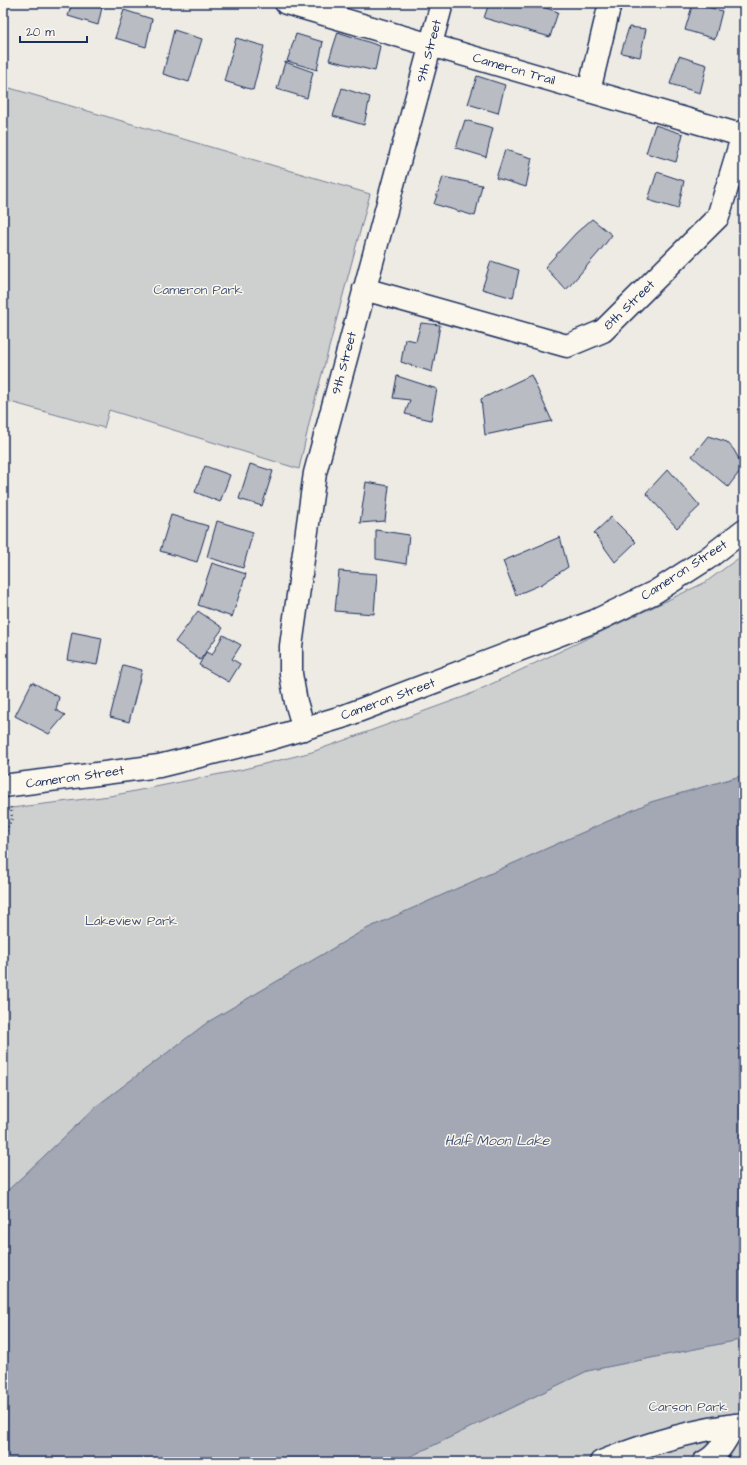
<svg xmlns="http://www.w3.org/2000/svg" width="747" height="1465" viewBox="0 0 747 1465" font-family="'Architects Daughter',sans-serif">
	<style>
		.green { fill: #cecfcf; stroke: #747f96 }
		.water { fill: #a3a8b4; stroke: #6d7892 }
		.building { fill: #b9bcc3; stroke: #1b2f5e }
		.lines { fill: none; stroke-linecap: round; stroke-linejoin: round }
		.minor-casing { stroke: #1b2f5e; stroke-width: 25 }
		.major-casing { stroke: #1b2f5e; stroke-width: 25 }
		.path { stroke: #1b2f5e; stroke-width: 2.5; stroke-dasharray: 1 3; stroke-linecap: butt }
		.minor { stroke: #fbf7ec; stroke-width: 22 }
		.major { stroke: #fbf7ec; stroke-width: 22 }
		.labels { text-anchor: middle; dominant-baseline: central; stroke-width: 3; stroke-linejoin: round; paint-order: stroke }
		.street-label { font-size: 13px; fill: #1b2f5e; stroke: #fbf7ec }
		.park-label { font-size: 13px; fill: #48577a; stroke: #fbf7ec }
		.water-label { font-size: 14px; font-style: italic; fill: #445378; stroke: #fbf7ec }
	</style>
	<rect width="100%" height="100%" fill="#eeebe4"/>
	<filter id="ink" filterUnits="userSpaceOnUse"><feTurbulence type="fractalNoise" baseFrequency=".025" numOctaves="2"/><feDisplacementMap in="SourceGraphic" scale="8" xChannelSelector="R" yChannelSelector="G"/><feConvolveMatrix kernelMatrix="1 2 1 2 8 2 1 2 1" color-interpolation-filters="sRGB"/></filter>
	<g filter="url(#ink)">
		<!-- green -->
		<path class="green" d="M3,86l367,108 -59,221 -12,54 -190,-59 -5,18 -101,-28z
			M744,554v221l-93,27 -287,128 -156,92 -110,83 -95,90v-386l107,-13 130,-26 72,-18 154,-56 240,-114z
			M744,1339v123h-345l188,-91z"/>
		<!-- water -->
		<path class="water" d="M744,775v564l-157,32 -188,91h-396v-267l95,-90 110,-83 156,-92 287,-128z"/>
		<!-- building -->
		<path class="building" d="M72,3h31l-5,22 -30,-9z
			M489,3h42l27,9 -8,25 -66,-19z
			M693,3l29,8 -7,28 -30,-9z
			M124,10l28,9 -6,28 -31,-9z
			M629,27l17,2 -6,28 -19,-4z
			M174,30l28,9 -13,43 -26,-8z
			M338,32l42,14 -5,25 -46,-11z
			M296,34l27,8 -6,28 -30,-9z
			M236,38l28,8 -11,44 -29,-9z
			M679,56l28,9 -7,28 -30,-9z
			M285,62l28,10 -6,26 -30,-9z
			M477,76l28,9 -7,28 -30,-9z
			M342,88l28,9 -6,28 -31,-9z
			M465,120l28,8 -7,29 -30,-9z
			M655,125l28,9 -7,28 -30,-9z
			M505,150l27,8 -6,29 -30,-9z
			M657,172l27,9 -6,28 -30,-9z
			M443,177l39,8 -7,31 -41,-12z
			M592,219l20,16 -13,17 -33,38 -21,-23 31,-34z
			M491,261l28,9 -6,28 -31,-9z
			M421,323l19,2 -8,47 -31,-10 4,-23 11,2z
			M531,375l21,46 -67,14 -4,-36z
			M397,376l40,13 -6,31 -26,-6 5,-14 -17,-2z
			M708,436l19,6 7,8 9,17 -15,20 -36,-31z
			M250,464l23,7 -11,35 -23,-7z
			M205,466l25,9 -10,27 -25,-10z
			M668,469l32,37 -23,22 -31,-35z
			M366,482l23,4 -4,35 -25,2z
			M171,515l37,11 -11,36 -37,-11z
			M611,517l25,25 -21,20 -21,-29z
			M217,521l36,11 -10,36 -36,-11z
			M376,530l33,5 -3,29 -30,-5z
			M560,537l8,30 -26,17 -26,11 -13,-34z
			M212,563l34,11 -14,43 -34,-12z
			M339,571l38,3 -3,40 -39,-3z
			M198,611l25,17 -23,32 -25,-18z
			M72,632l30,6 -5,27 -30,-5z
			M223,635l18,10 -9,14 8,5 -11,18 -30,-17 7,-13 6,3z
			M123,665l19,5 -13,52 -19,-5z
			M32,682l27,15 -3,13 9,5 -16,19 -34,-18z"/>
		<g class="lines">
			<defs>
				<path id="minor" d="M286,3l458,133
					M589,91l21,-88
					M364,289l203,57 36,-15 115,-114 26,-86
					M304,729l-8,-27 -5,-28v-28l24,-173 127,-470
					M601,1462c45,-18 95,-33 143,-38
					M704,1462c14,-6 23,-24 30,-37"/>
				<path id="major" d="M3,786l156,-20 110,-27 73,-22 253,-96 60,-29 53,-34 36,-28"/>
			</defs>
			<!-- minor casing -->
			<use href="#minor" class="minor-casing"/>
			<!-- major casing -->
			<use href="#major" class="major-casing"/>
			<!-- path -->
			<path class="path" d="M7,753l1,11
				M3,838l9,-20 -1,-11"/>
			<!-- minor -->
			<use href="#minor" class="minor"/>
			<!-- major -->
			<use href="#major" class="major"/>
		</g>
	</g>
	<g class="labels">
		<!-- street labels -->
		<g class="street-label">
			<text transform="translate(429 51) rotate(-75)">9th Street</text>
			<text transform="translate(514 69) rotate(16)">Cameron Trail</text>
			<text transform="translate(629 305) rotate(-44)">8th Street</text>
			<text transform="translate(344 363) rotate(-75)">9th Street</text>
			<text transform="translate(684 570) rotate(-33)">Cameron Street</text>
			<text transform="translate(388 699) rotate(-20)">Cameron Street</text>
			<text transform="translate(75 777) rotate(-8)">Cameron Street</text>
		</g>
		<!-- park labels -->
		<g class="park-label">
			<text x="198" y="290">Cameron Park</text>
			<text x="131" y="921">Lakeview Park</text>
			<text x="688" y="1407">Carson Park</text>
		</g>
		<!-- water labels -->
		<g class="water-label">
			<text x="497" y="1141">Half Moon Lake</text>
		</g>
	</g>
	<!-- margin -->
	<rect width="747" height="1465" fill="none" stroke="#fbf7ec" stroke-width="16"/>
	<rect x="8" y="8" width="731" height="1449" fill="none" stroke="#1b2f5e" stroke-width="1.5" filter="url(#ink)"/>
	<!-- scale -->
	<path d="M20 36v6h67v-6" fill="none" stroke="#1b2f5e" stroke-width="2"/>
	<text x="26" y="36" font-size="12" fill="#1b2f5e" stroke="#fbf7ec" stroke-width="3" paint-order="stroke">20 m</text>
</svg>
